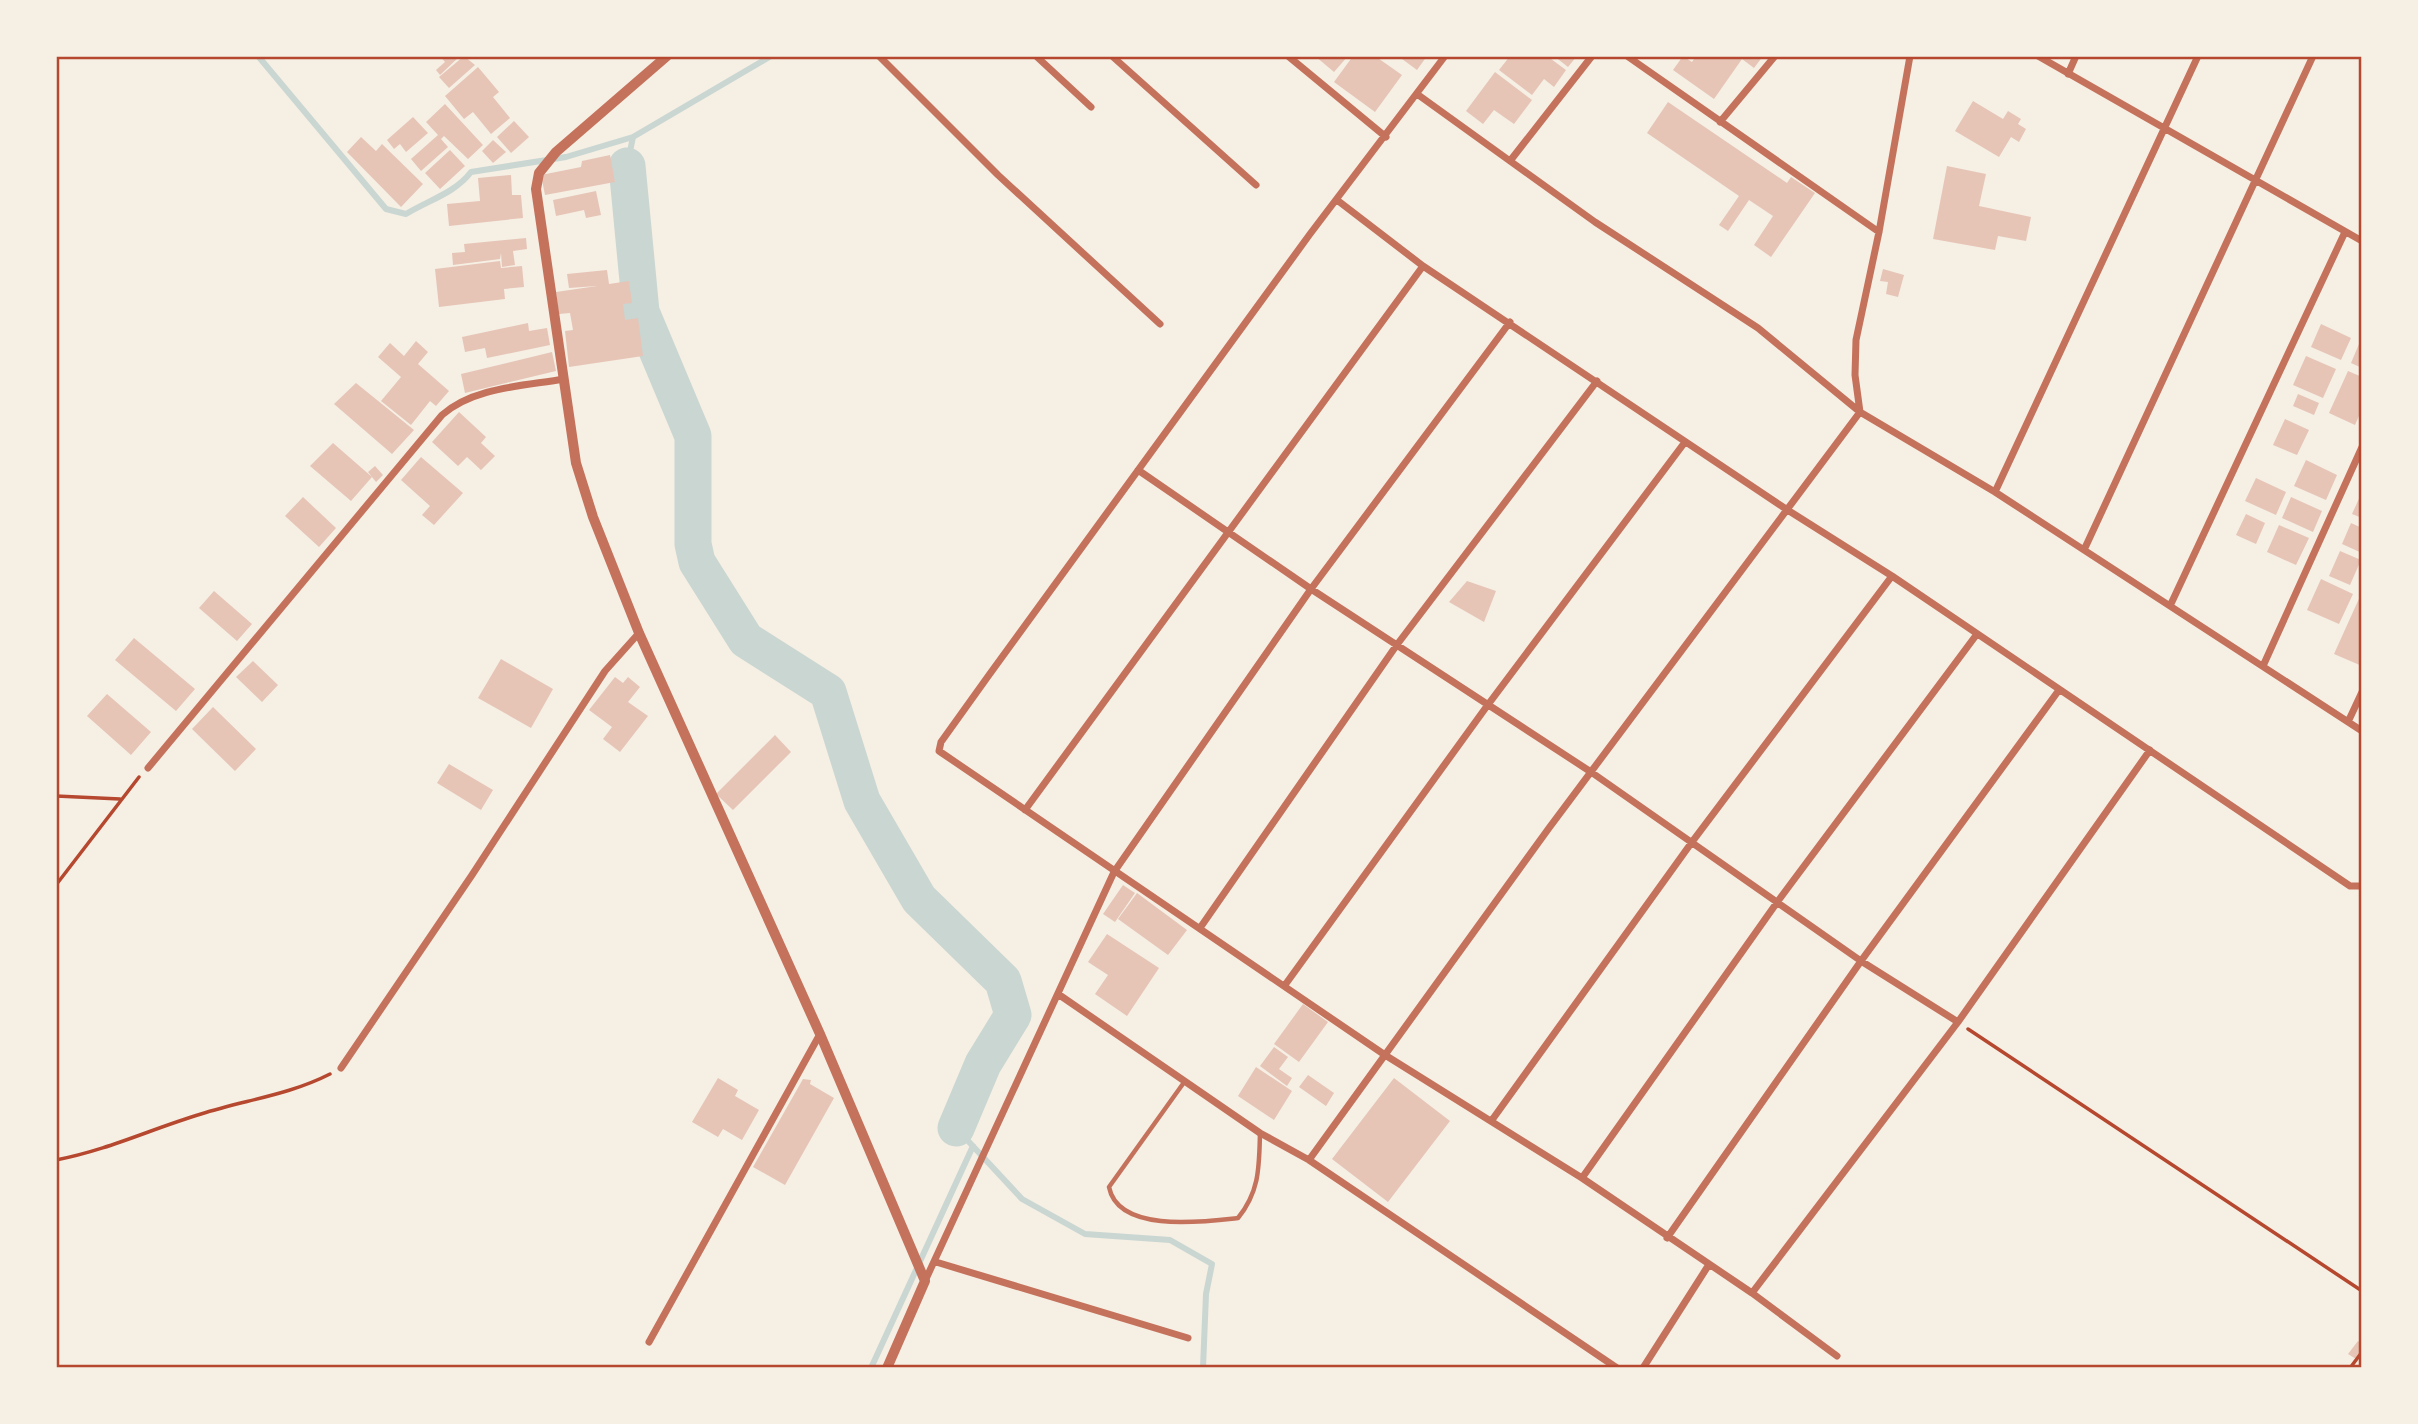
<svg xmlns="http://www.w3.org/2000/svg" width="2418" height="1424" viewBox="0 0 2418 1424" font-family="'Fira Sans Condensed',sans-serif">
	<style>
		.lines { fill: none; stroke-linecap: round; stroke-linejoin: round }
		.stream { stroke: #c9d6d2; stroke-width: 6 }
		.river { stroke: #c9d6d2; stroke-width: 37 }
		.building { fill: #e6c5b7 }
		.path { stroke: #b5482f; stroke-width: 3.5 }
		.service { stroke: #c5725c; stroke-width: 4.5 }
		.minor { stroke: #c5725c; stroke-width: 7 }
		.tertiary { stroke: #c5725c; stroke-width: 10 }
		.neatline { fill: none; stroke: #b5482f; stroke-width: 2.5 }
	</style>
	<rect width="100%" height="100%" fill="#f6efe4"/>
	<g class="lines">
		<!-- stream -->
		<path class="stream" d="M258,56l128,153 20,5c23,-14 49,-21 65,-42l95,-15 67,-20
			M627,166l6,-29 138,-81
			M956,1128l66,71 63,35 85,6 42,24 -6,30 -3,74
			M871,1368l102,-222"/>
		<!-- river -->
		<path class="river" d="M627,166l14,146 52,124v108l4,18 49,78 82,52 34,109 57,98 84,82 10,34 -30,49 -27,64"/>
	</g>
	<!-- building -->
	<path class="building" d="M440,56h20l-20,19 -4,-5 9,-8z
		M464,56l11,9 -26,23 -10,-11z
		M1315,56h33l-14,16z
		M1353,56l11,3 11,-3 27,19 -27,37 -41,-30z
		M1398,56h29l-10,14z
		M1510,56h37l19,14 -12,17 -10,-8 -12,16 -33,-25z
		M1554,56h23l-9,11z
		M1683,56l9,6 4,-6h67l-9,12 -12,-9 -28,40 -41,-29z
		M478,67l21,25 -6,5 17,21 -19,16 -18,-22 -9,7 -19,-23z
		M1495,72l37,28 -18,24 -20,-14 -11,14 -17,-13z
		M1973,101l30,18 5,-8 13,8 -3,5 8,5 -7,13 -8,-5 -12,20 -44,-26z
		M1668,102l119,81 4,-6 24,16 -44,64 -17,-12 19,-29 -24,-16 -21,31 -9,-6 20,-29 -92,-63z
		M445,104l38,41 -15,14 -24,-23 -3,3 7,8 -27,24 -10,-12 27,-24 -12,-13z
		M413,117l15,16 -22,19 -6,-8 -6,5 -7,-9z
		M514,121l15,16 -18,16 -14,-16z
		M361,137l15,14 6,-7 41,40 -22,23 -54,-55z
		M493,140l13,12 -13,11 -11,-12z
		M450,150l15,16 -25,23 -15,-16z
		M610,155l5,27 -70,13 -4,-20 40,-8 1,-6z
		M1947,166l39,8 -7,32 52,11 -5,24 -28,-5 -3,14 -62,-11z
		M511,175l1,20h9l2,23 -74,8 -2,-22 33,-3 -2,-23z
		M596,191l5,24 -15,3 -2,-8 -28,6 -3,-16z
		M526,238l1,11 -14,2 2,14 -13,2 -1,-14 -1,6 -47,6 -1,-12 13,-1 -1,-8z
		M500,261l1,7 21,-2 2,21 -20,2 1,10 -66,8 -4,-38z
		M1883,269l21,6 -6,22 -12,-3 2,-12 -8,-1z
		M607,270l2,14 20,-3 3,22 -9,1 2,16 13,-2 5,38 -74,11 -4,-36 8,-1 -3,-17 -11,1 -3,-22 41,-6 -28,2 -2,-14z
		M528,323l1,8 18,-3 3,17 -63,13 -2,-10 -20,4 -3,-15z
		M2321,324l30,14 -10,22 -30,-13z
		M416,341l12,11 -10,12 31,27 -13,15 -6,-5 -19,24 -30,-24 20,-24 -23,-20 12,-14 14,13z
		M2359,344l3,2v22l-11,-5z
		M552,352l4,19 -91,22 -4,-19z
		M2306,356l30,13 -13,29 -30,-13z
		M2348,371l14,6v32l-7,16 -26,-12z
		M356,383l58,47 -22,24 -58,-50z
		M2298,394l21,9 -5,12 -21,-9z
		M459,412l27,25 -5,6 14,13 -14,14 -14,-13 -9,9 -26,-24z
		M2285,419l24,11 -12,25 -24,-10z
		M333,443l39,34 -4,-5 7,-6 8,9 -7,7 -4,-5 -21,24 -41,-35z
		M421,457l42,36 -29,32 -12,-10 8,-9 -29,-26z
		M2306,460l31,15 -11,25 -32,-14z
		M2256,478l30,14 -10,23 -31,-14z
		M2362,492v26l-10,-4z
		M303,497l33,31 -17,19 -34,-31z
		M2291,497l31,14 -9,21 -31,-14z
		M2246,514l19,9 -9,21 -20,-9z
		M2351,523l11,5v25l-20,-9z
		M2279,525l30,13 -13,27 -29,-13z
		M2340,551l21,9 -11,25 -21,-9z
		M2321,579l32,15 -14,30 -32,-14z
		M1467,581l29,10 -12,31 -35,-20z
		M214,591l38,33 -15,17 -38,-33z
		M2362,592v74l-28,-12z
		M134,638l61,51 -19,22 -61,-51z
		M501,659l52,30 -22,39 -53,-30z
		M253,661l25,24 -16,17 -26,-25z
		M615,677l8,6 5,-6 12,10 -12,15 20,14 -28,36 -17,-13 9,-12 -23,-17z
		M107,694l44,38 -20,23 -44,-39z
		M213,707l43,42 -21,22 -43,-42z
		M775,735l16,17 -58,58 -17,-16z
		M449,764l44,26 -12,20 -44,-27z
		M1123,885l12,8 -20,29 -12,-8z
		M1137,893l50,37 -19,25 -50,-36z
		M1107,934l52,34 -32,48 -32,-22 13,-19 -20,-13z
		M1303,1004l25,18 -29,40 -25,-18z
		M1274,1047l14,10 -9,12 13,9 -5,8 -27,-20z
		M1256,1067l36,24 -18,29 -36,-24z
		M1308,1075l26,18 -8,13 -27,-19z
		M718,1078l20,12 -3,6 24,14 -17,30 -19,-11 -5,8 -26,-15z
		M1394,1078l56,43 -62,81 -56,-43z
		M803,1079l8,1 -1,4 24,14 -49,87 -32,-18z
		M2358,1341l4,3v7l-6,8 -8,-5z"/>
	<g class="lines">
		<!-- path -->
		<path class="path" d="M56,796l64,3
			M56,885l83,-108
			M1968,1029l394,262
			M56,1160c52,-10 95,-31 145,-46 44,-14 88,-19 129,-40
			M2350,1368l12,-16"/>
		<!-- service -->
		<path class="service" d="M1185,1081l-76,106c9,46 93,35 129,31 22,-27 21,-52 22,-85"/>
		<!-- minor -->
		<path class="minor" d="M879,56l119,119 162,149
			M1036,56l55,51
			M1112,56l144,129
			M1288,56l98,81
			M1445,56l-135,178 -321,441 -48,67 -2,9 446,304 197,123 170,115 85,63
			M1627,56l252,176
			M2038,56l324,185
			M2068,74l8,-18
			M1417,94l93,67 82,-105
			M1720,122l55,-66
			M1510,161l85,61 163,106 102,84 135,80 367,239
			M1337,200l86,66 363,243 106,67 458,310h12
			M1138,470l173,119 280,183 270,189 97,61
			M1995,492l203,-436
			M2084,550l229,-494
			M2170,606l175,-374
			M2263,666l99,-219
			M2348,722l14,-30
			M148,768l294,-353c31,-28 82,-29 122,-36
			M1025,810l398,-544
			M1200,928l196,-282 201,-265
			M1285,985l202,-279 198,-264
			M1058,994l202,139 49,27 240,-332 311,-416 -5,-37 1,-35 23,-108 31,-176
			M341,1068l131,-193 133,-204 34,-38
			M1492,1120l200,-278 200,-266
			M1309,1160l308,208
			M1582,1178l196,-277 199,-267
			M1667,1238l194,-277 198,-271
			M936,1262l252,76
			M925,1281l189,-409 197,-283 199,-267
			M1752,1293l206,-271 192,-272
			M649,1342l171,-308
			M1643,1368l65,-102"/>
		<!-- tertiary -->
		<path class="tertiary" d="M667,56l-111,96 -17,21 -3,16 40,274 17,54 46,116 181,401 105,247 -38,87"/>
	</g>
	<!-- border -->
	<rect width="2418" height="1424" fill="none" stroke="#f6efe4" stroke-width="116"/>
	<rect x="58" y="58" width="2302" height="1308" class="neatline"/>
</svg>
